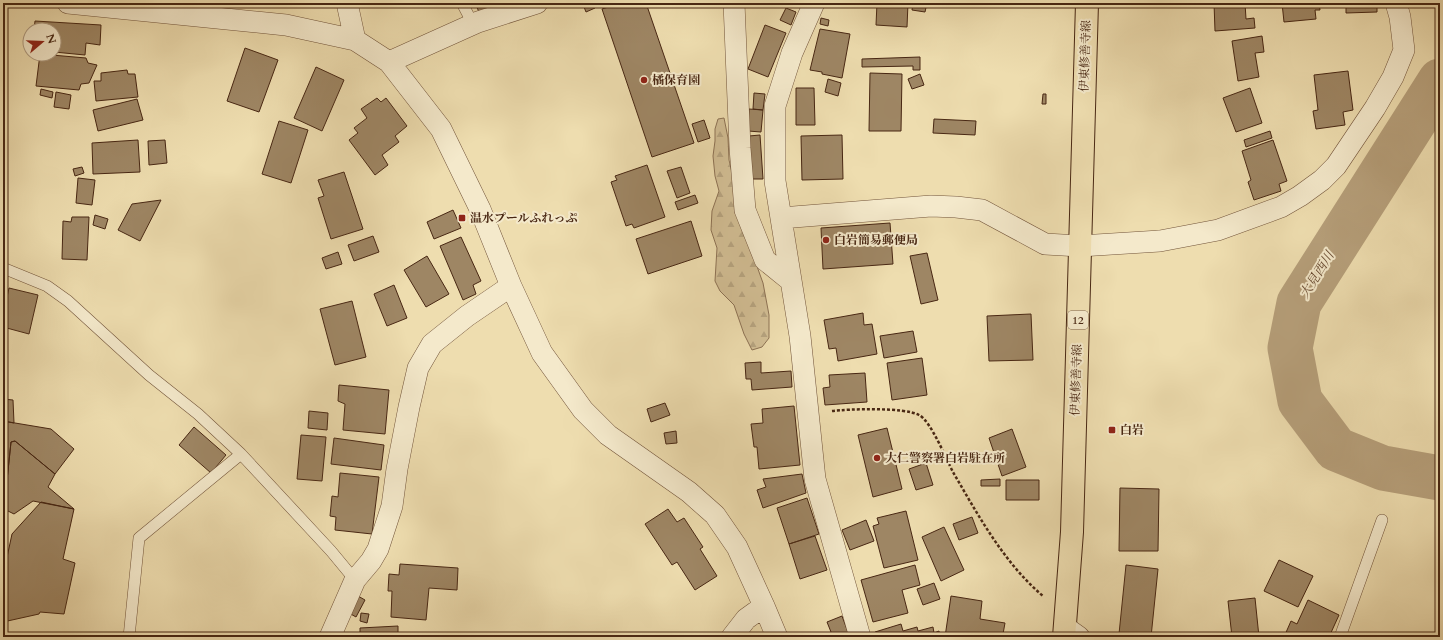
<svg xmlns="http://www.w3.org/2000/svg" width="1443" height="640" viewBox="0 0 1443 640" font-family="Cardo,'Noto Serif JP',serif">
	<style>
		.forest { fill: url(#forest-firs); stroke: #8d7254 }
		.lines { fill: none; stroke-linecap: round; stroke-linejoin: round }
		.river { stroke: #b69f7a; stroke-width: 45 }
		.building { fill: #9e8664; stroke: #482713 }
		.lane-casing { stroke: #72543a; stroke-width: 12 }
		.street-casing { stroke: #72543a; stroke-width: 22 }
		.primary-casing { stroke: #482713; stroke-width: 24 }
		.path { stroke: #482713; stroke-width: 2.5; stroke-dasharray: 3 2; stroke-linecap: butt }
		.lane { stroke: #f4e9cb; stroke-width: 11 }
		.street { stroke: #f4e9cb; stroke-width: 21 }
		.primary { stroke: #eeddaf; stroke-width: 22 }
		.poi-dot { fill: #8f2418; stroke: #f4e9cb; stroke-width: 1.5 }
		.labels { text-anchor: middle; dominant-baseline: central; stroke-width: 4; stroke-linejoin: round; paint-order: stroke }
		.shield { fill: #f4e9cb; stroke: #7c614a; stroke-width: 1 }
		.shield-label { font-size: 11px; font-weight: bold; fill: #482713 }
		.street-label { font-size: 12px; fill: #482713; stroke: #f4e9cb }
		.poi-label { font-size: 12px; font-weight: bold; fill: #482713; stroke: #f4e9cb; text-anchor: start }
		.water-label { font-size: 13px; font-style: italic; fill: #694b32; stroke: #f4e9cb }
	</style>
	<defs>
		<pattern id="forest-firs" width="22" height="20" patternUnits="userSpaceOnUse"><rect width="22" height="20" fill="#d2be94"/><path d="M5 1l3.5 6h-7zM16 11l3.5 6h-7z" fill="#b6a37f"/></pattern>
	</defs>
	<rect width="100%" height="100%" fill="#eeddaf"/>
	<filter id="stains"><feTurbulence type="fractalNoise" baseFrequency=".005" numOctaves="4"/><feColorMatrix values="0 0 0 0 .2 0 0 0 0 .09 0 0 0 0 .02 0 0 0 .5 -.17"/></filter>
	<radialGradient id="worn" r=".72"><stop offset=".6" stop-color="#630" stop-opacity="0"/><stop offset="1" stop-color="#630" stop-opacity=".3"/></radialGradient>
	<!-- forest -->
	<path class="forest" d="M724,118l4,20 1,22 21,87 13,36 6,32v23l-7,9 -10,3 -8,-16 -10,-29 -14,-14 -5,-10 2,-33 -6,-18 1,-19 7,-20 -4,-15 -2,-20 2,-15v-12l3,-10z"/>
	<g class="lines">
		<!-- river -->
		<path class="river" d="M1440,81l-141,222 -9,45 10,53 36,48 47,19 57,10"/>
	</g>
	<!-- building -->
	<path class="building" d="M475,3h18l1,3 -15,6z
		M621,3h25l48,140 -42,14 -50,-148z
		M877,3h31l-1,24 -31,-2z
		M913,3h14l-2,9 -13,-2z
		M1214,3h31l1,16 8,-1 1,10 -40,3z
		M1258,3h16v3l-16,1z
		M1282,3h37l1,7h-5l1,9 -32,3z
		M1346,3h31v9l-31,1z
		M594,4l1,4 -9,4 -2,-5z
		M786,8l10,4 -5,13 -11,-5z
		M821,18l8,2 -1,6 -8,-2z
		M35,21l66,4 -1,20 -14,-2 -1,12 -31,-3v-22h-20z
		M765,25l21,8 -18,44 -20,-8z
		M820,29l30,5 -8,44 -20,-4v-2l-12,-2z
		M1262,36l2,16 -9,1 4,24 -21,4 -6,-40z
		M245,48l33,12 -19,52 -32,-11z
		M40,54l46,4 2,5 9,2 -8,18 -8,1 -2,6 -43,-4z
		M920,57v13h-7v-4l-51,1v-8z
		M316,67l28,13 -22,51 -28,-13z
		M127,70l1,4h7l3,23 -42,4 -2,-20h7v-8z
		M1348,71l5,39 -10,2 2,13 -29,4 -3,-18 5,-1 -4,-35z
		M870,73l32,1 -1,57h-32z
		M920,74l4,11 -12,4 -4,-10z
		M828,79l13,4 -3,13 -13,-4z
		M796,88h18l1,37h-19z
		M1250,88l12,35 -26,9 -13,-34z
		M41,89l12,3 -1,6 -12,-3z
		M56,92l15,3 -2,14 -15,-2z
		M754,93l11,1 -2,16 -10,-1z
		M1043,94h3v10h-4z
		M377,98l4,4 5,-4 21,28 -12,10 4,6 -17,13 6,10 -13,10 -26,-35 9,-7 -4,-5 13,-10 -6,-9z
		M137,99l6,21 -45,11 -5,-21z
		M749,109l14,1 -2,22 -13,-1z
		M934,119l42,2 -1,14 -42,-2z
		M704,120l6,18 -12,4 -6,-18z
		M279,121l29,9 -17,53 -29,-9z
		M1270,131l2,7 -26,9 -2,-7z
		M760,135l3,44h-11l-3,-43z
		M842,135l1,44 -41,1 -1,-44z
		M138,140l2,32 -47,2 -1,-31z
		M165,140l2,23 -18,2 -1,-24z
		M1273,140l14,41 -8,3 2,7 -27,9 -6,-18 3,-2 -9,-29z
		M647,165l18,52 -31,11 -2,-4 -6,2 -15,-44 6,-2 -2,-4z
		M82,167l2,6 -9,3 -2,-7z
		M681,167l9,26 -13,5 -10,-27z
		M344,172l19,57 -32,10 -13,-41 6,-2 -6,-16z
		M78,178l17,2 -3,25 -16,-2z
		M695,195l3,8 -20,7 -3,-8z
		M161,200l-21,41 -22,-11 14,-26z
		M453,210l8,18 -27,11 -7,-17z
		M95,215l13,4 -3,10 -12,-4z
		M72,217h17l-2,43 -25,-1 1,-38 8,1z
		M691,221l11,35 -54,18 -12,-35z
		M890,223l3,41 -70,5 -2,-41z
		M373,236l6,16 -25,9 -6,-16z
		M461,237l20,44 -8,4 3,9 -13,6 -23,-54z
		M338,252l4,12 -16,5 -4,-11z
		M927,253l11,47 -17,4 -11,-48z
		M427,256l22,38 -23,13 -22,-37z
		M394,285l13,33 -20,8 -13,-32z
		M9,288l29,7 -9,39 -26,-7v-11z
		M352,301l14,56 -31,8 -15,-56z
		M863,313l1,12 8,-1 5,30 -39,7 -2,-13 -7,1 -5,-29z
		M1031,314l2,46 -44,1 -2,-45z
		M913,331l4,21 -33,6 -4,-22z
		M922,358l5,37 -35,5 -5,-37z
		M761,362v11l30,-2 1,16 -40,3 -1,-11h-5l-1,-16z
		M865,373l2,29 -42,3 -2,-17 7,-1 -1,-12z
		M339,385l50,5 -4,44 -42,-4 2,-26 -7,-3z
		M3,399l10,1 1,23 -11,-2z
		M665,403l5,12 -19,7 -4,-13z
		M794,406l6,59 -41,4 -2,-22h-3l-3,-23 12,-1 -1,-14z
		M309,411l19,2 -1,17 -19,-2z
		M3,421l48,8 23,20 -19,25 -40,-33 -4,1 -7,67h-1z
		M194,427l32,28 -15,18 -32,-28z
		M887,428l15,61 -29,8 -15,-62z
		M1012,429l14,38 -24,9 -13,-38z
		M676,431l1,12 -11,1 -2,-11z
		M301,435l25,2 -4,44 -25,-2z
		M334,438l50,7 -3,25 -50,-6z
		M15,441l40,33 -7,13 26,22 -41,-8 -19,13 -10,-5 7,-67z
		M926,463l7,22 -17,5 -7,-21z
		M340,473l39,4 -7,57 -37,-4 1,-13 -6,-1 2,-20 6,1z
		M802,474l4,19 -43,15 -6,-18 9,-3 -3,-8z
		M1000,479v7h-19v-6z
		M1006,480h33v20h-33z
		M1120,488l39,1 -1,62h-39z
		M807,498l12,36 -30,10 -12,-36z
		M41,502l33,7 -11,50 12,4 -11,51 -24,-2 -1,2 -36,8v-46l9,-42z
		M668,509l9,13 7,-4 19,29 -3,2 17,27 -22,14 -18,-28 -5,3 -27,-41z
		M906,511l12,49 -34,8 -11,-42 6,-2 -2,-6z
		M972,517l6,16 -19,7 -6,-16z
		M866,520l8,21 -24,9 -8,-20z
		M944,527l20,43 -23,11 -19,-44z
		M815,536l12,34 -27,9 -11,-35z
		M1279,560l34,16 -15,31 -34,-16z
		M400,564l58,4 -1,22 -28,-2 -3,32 -35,-3 1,-26h-4l1,-17 10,1z
		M915,565l5,20 -18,5 6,23 -35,9 -12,-42z
		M1126,565l32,4 -7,68 -32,-3z
		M934,583l6,16 -17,6 -6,-16z
		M358,596l7,4 -9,17 -7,-4z
		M951,596l31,5 -2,18 25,4 -2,11 20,3h-78z
		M1255,598l4,39h-27l-4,-36z
		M1308,600l31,15 -10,22h-45l7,-16 6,3z
		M361,613l8,1 -2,9 -7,-2z
		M842,616l7,19 -6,2h-10l-6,-15z
		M901,624l2,7 14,-4 1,4 15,-4 1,6 5,-2 1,6h-64l-1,-5z
		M398,626v11h-38v-9z"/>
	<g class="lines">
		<defs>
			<path id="lane" d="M462,3l11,21
				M3,268l44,18 21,15 81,74 49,39 43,40 90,97 24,29
				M129,637l10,-99 102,-84
				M1340,637l42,-117"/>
			<path id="street" d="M68,3l218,22 69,15
				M347,3l8,37 34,22 52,67 39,80 31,77 31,67 41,57 25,25 81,57 26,23 22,32 27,59 13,31
				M734,3l6,145 5,62 20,50 26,21
				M814,3l-22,50 -17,53v75l25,155 15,143 45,158
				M389,62l89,-40 59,-19
				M781,218l150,-12 25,1 26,3 63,34 35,2 80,-5 58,-11 63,-23 19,-11 22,-16 14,-14 39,-58 18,-31 11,-27 -4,-33 -4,-14
				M1065,627l14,10
				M330,637l25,-57 16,-19 7,-12 14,-43 5,-37 12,-62 9,-39 14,-24 35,-28 44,-30
				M732,637l14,-18 18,-13"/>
			<path id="primary" d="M1064,637l8,-105 15,-529"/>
		</defs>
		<!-- lane casing -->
		<use href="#lane" class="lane-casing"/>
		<!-- street casing -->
		<use href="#street" class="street-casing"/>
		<!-- primary casing -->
		<use href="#primary" class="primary-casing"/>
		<!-- path -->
		<path class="path" d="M832,411c16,-2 73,-4 87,4 12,6 27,44 34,57 25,43 51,91 90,124"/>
		<!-- lane -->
		<use href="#lane" class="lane"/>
		<!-- street -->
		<use href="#street" class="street"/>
		<!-- primary -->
		<use href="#primary" class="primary"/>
	</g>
	<!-- markers -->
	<g class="poi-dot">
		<circle cx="644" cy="80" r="4"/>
		<rect x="458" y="214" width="8" height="8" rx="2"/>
		<circle cx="826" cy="240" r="4"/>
		<rect x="1108" y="426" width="8" height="8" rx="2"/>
		<circle cx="877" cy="458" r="4"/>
	</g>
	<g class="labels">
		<!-- shield labels -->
		<rect class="shield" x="1068" y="311" width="20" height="18" rx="3"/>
		<g class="shield-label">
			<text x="1078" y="320">12</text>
		</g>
		<!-- street labels -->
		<g class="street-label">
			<text transform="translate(1085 56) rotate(-88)">伊東修善寺線</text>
			<text transform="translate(1076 380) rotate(-88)">伊東修善寺線</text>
		</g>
		<!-- poi labels -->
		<g class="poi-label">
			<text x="652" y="80">橘保育園</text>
			<text x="470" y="218">温水プールふれっぷ</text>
			<text x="834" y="240">白岩簡易郵便局</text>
			<text x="1120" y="430">白岩</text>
			<text x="885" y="458">大仁警察署白岩駐在所</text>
		</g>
		<!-- water labels -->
		<g class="water-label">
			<text transform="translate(1317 275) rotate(-58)">大見西川</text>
		</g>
	</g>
	<!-- margin -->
	<rect width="1443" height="640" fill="none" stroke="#eeddaf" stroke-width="16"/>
	<rect x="4" y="4" width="1435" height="632" fill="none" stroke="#482713" stroke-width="2"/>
	<rect x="8" y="8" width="1427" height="624" fill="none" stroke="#482713"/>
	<!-- north arrow -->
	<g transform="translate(42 42) rotate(71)"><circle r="19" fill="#f4e9cb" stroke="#af9b81"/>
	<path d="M0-3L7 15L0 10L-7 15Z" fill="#8f2418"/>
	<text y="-6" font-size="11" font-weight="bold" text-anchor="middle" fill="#482713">N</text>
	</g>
	<rect width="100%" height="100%" filter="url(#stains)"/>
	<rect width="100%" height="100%" fill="url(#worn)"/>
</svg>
